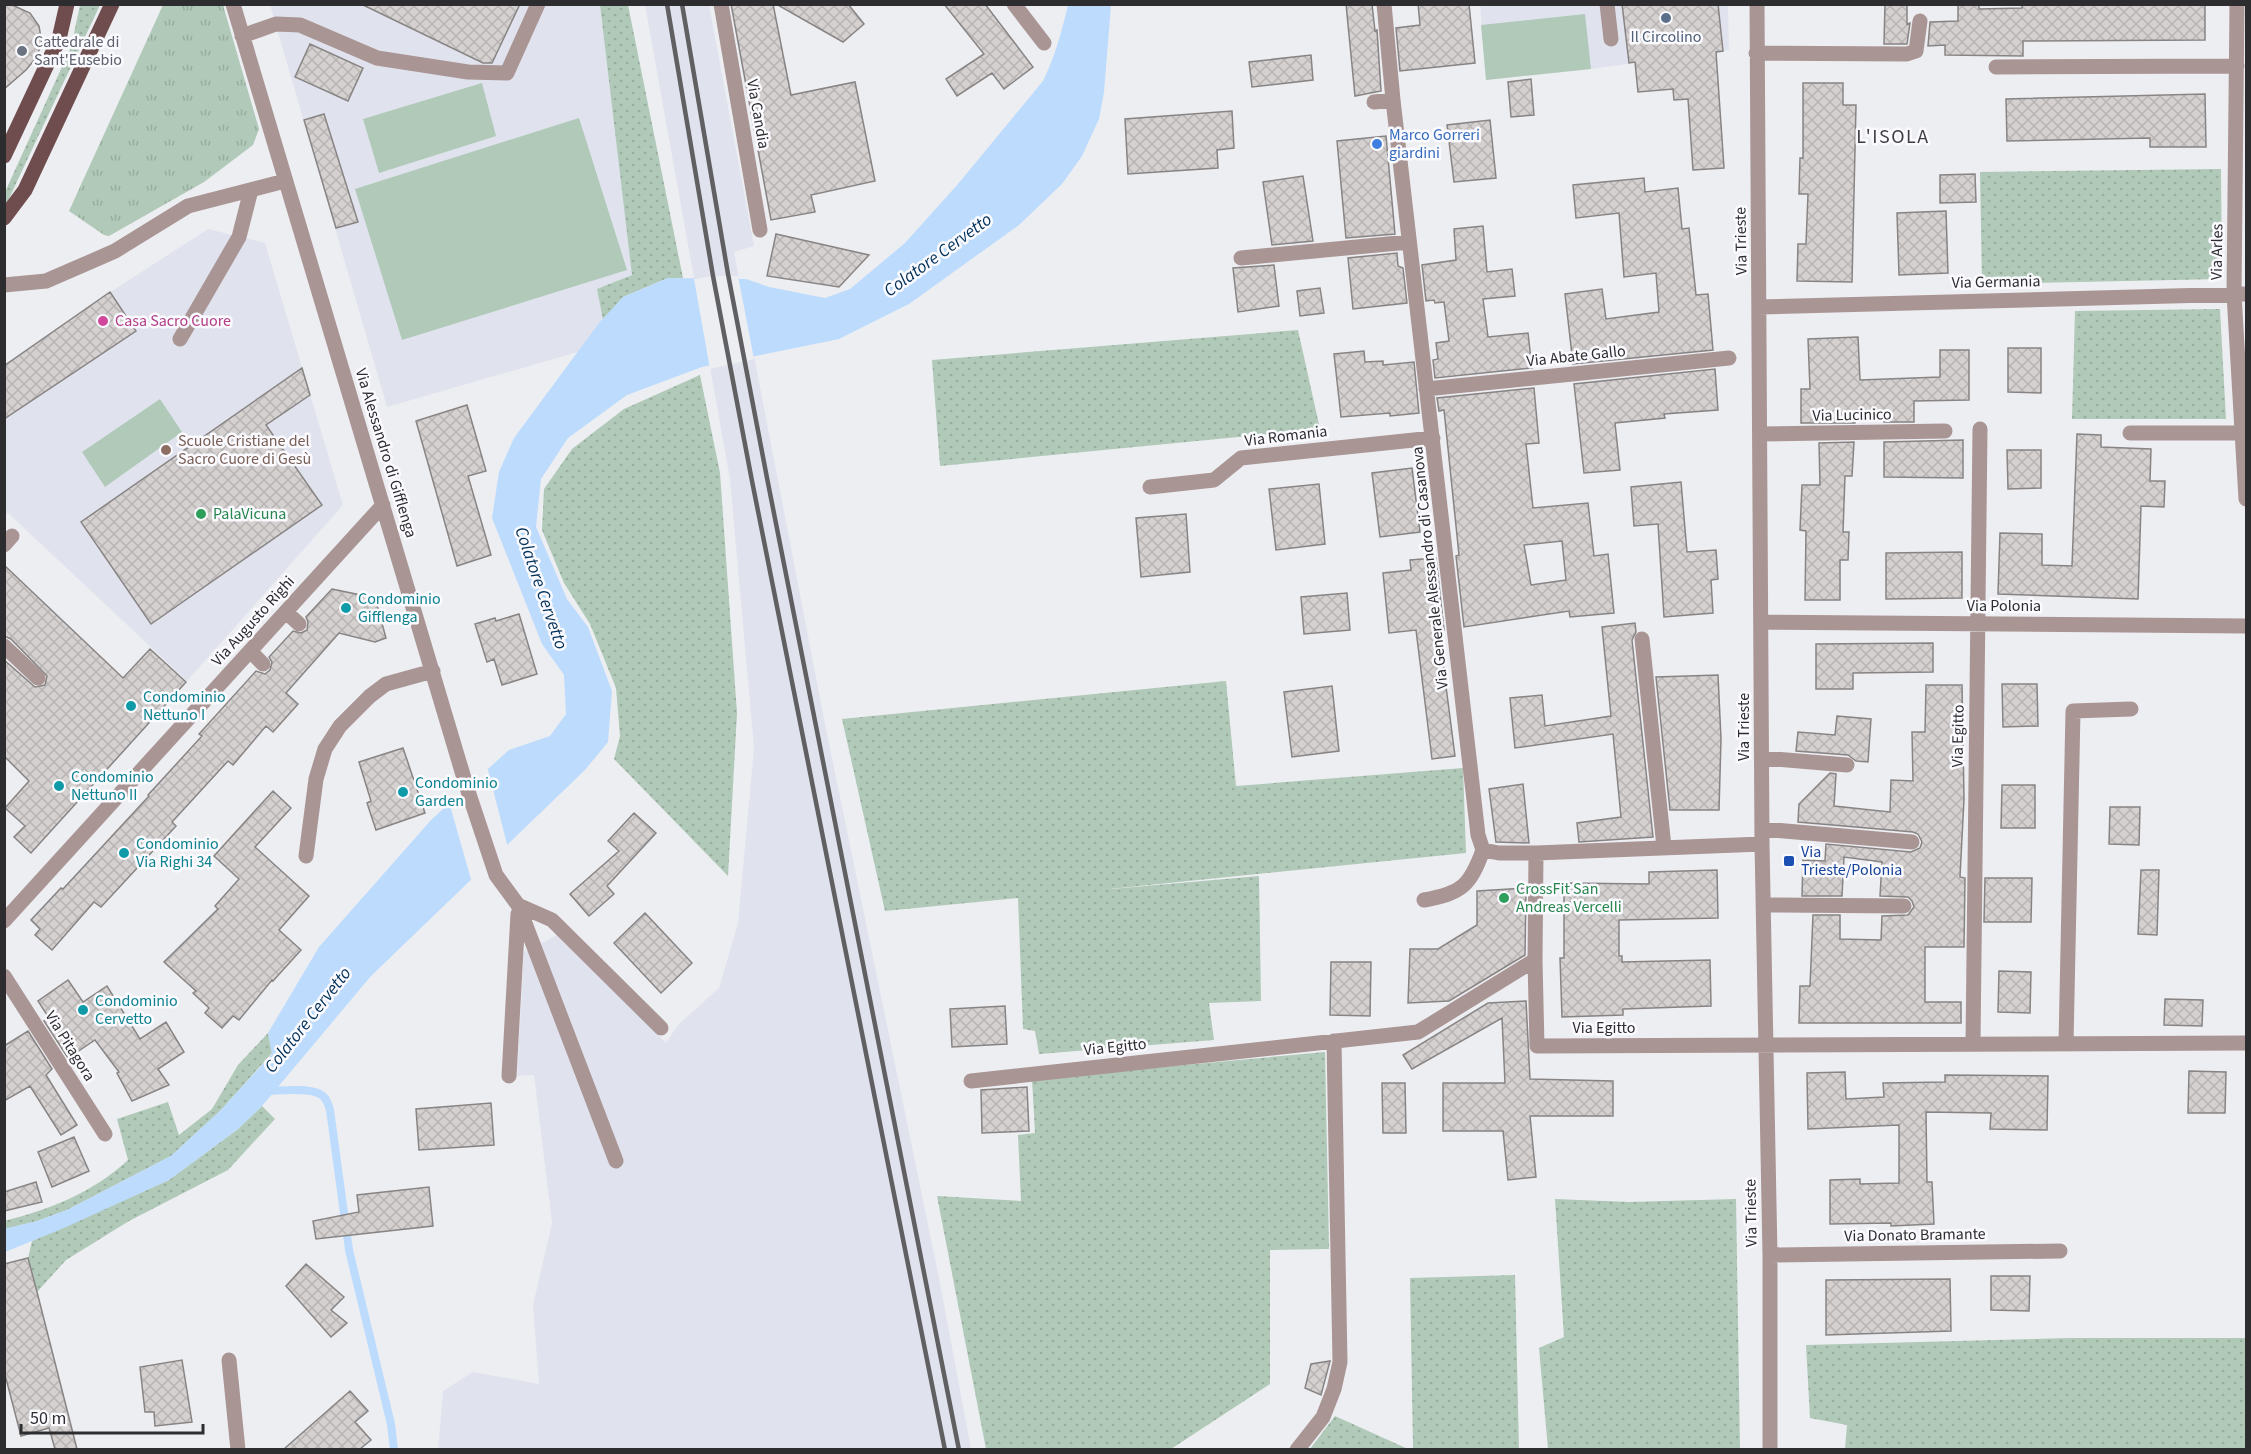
<svg xmlns="http://www.w3.org/2000/svg" width="2251" height="1454" viewBox="0 0 2251 1454" font-family="'Source Sans 3',sans-serif">
	<style>
		.built { fill: #e0e3ee }
		.grass { fill: url(#grass-dots) }
		.park { fill: url(#park-tufts) }
		.garden { fill: #b0c9b8 }
		.water { fill: #bcdbfd }
		.pier { fill: #edeef2 }
		.lines { fill: none; stroke-linecap: round; stroke-linejoin: round }
		.stream { stroke: #bcdbfd; stroke-width: 8 }
		.building { fill: url(#building-cross-hatch); stroke: #888484; stroke-width: 1.5; fill-rule: evenodd }
		.minor { stroke: #aa9595; stroke-width: 15 }
		.major { stroke: #6f4c4d; stroke-width: 15 }
		.rail { stroke: #606063; stroke-width: 4.5 }
		.service-dot { fill: #5c6f8a; stroke: #fbfbff; stroke-width: 2 }
		.worship-dot { fill: #6b7280; stroke: #fbfbff; stroke-width: 2 }
		.shop-dot { fill: #3f7fe0; stroke: #fbfbff; stroke-width: 2 }
		.hotel-dot { fill: #d1479c; stroke: #fbfbff; stroke-width: 2 }
		.education-dot { fill: #8d6e63; stroke: #fbfbff; stroke-width: 2 }
		.leisure-dot { fill: #2e9e5b; stroke: #fbfbff; stroke-width: 2 }
		.culture-dot { fill: #0f9aa8; stroke: #fbfbff; stroke-width: 2 }
		.transit-dot { fill: #1a4fb4; stroke: #fbfbff; stroke-width: 2 }
		.labels { text-anchor: middle; dominant-baseline: central; stroke-width: 5; stroke-linejoin: round; paint-order: stroke }
		.service-label { font-size: 16px; fill: #4e5e75; stroke: #fbfbff }
		.worship-label { font-size: 16px; fill: #5b616d; stroke: #fbfbff; text-anchor: start }
		.street-label { font-size: 16px; fill: #2d2d2f; stroke: #fbfbff }
		.shop-label { font-size: 16px; fill: #366cbe; stroke: #fbfbff; text-anchor: start }
		.hotel-label { font-size: 16px; fill: #b23c85; stroke: #fbfbff; text-anchor: start }
		.education-label { font-size: 16px; fill: #785e54; stroke: #fbfbff; text-anchor: start }
		.leisure-label { font-size: 16px; fill: #27864d; stroke: #fbfbff; text-anchor: start }
		.culture-label { font-size: 16px; fill: #0d838f; stroke: #fbfbff; text-anchor: start }
		.transit-label { font-size: 16px; fill: #164399; stroke: #fbfbff; text-anchor: start }
		.water-label { font-size: 18px; font-style: italic; fill: #013059; stroke: #fbfbff }
		.quarter-label { font-size: 20px; letter-spacing: 1.5px; fill: #3d3e41; stroke: #fbfbff }
	</style>
	<defs>
		<pattern id="grass-dots" width="8" height="8" patternUnits="userSpaceOnUse" patternTransform="scale(1.5)"><rect width="8" height="8" fill="#b0c9b8"/><path d="M2 2h.1M6 6h.1" fill="none" stroke="#98ad9e" stroke-width="1.8" stroke-linecap="round"/></pattern>
		<pattern id="park-tufts" width="24" height="20" patternUnits="userSpaceOnUse" patternTransform="scale(1.5)"><rect width="24" height="20" fill="#b0c9b8"/><path d="M3 7l-1-3M5 7V3M7 7l1-3M15 17l-1-3M17 17v-4M19 17l1-3" fill="none" stroke="#98ad9e"/></pattern>
		<pattern id="building-cross-hatch" width="8" height="8" patternUnits="userSpaceOnUse" patternTransform="scale(1.5)"><rect width="8" height="8" fill="#d5d1d0"/><path d="M0 0l8 8M0 8l8-8" fill="none" stroke="#b7b4b3"/></pattern>
	</defs>
	<rect width="100%" height="100%" fill="#edeef2"/>
	<!-- built -->
	<path class="built" d="M270,5h330l33,270 -36,14 6,31 -25,32 -191,55z
		M645,5h64l45,241 -20,6 90,467 115,559 32,171 -533,1 5,-59 30,-19 66,12 -6,-79 19,-82 -18,-148 -17,1 7,-124 33,-17 109,108 12,-18 41,-37 19,-65 16,-175 -24,-269z
		M1480,5h248l1,45 -138,19 -105,11z
		M208,229l57,14 78,262 -156,176 -179,-168 -3,3 -1,-150 108,-75z"/>
	<!-- grass -->
	<path class="grass" d="M80,5h20l-95,202v-15l66,-145z
		M600,5h28l55,273h-15l-45,19 -20,23 -6,-31 35,-14z
		M2221,169l1,110 -240,5 -2,-112z
		M2220,309l6,110h-154l3,-108z
		M1298,330l22,99 -380,37 -8,-106z
		M700,375l20,98 17,240 -9,163 -114,-117 6,-23 -4,-48 -26,-64 -26,-41 -22,-53 2,-41 28,-40 52,-40z
		M1226,681l10,105 227,-18 3,85 -366,37 159,-14 2,125 -52,2 5,37 -175,14 -4,-23 -12,-2 -5,-131 -133,13 -43,-192z
		M268,1033l4,20 -51,57 -50,46 -104,54 -30,11 -32,8 -1,-8c45,-11 90,-29 124,-61l-11,-41 51,-17 11,33 33,-26 26,-44z
		M1325,1052l4,197 -59,1v134l-99,65h-185l-49,-253 84,5 -3,-66 17,-2 -3,-54z
		M262,1106l13,13 -47,51 -99,51 -63,39 -29,32 -9,-34 4,-17 137,-61 69,-51z
		M1555,1199l74,3 107,-3 4,250h-192l-9,-101 25,-11z
		M1515,1275l4,174h-106l-3,-171z
		M2069,1338h177v111h-401l2,-24 -37,-7 -4,-73z
		M1335,1416l73,33h-98z"/>
	<!-- park -->
	<path class="park" d="M163,5h60l36,124 -6,16 -49,37 -95,54 -5,-1 -35,-24z"/>
	<!-- garden -->
	<path class="garden" d="M1585,14l6,55 -105,11 -5,-55z
		M482,83l14,53 -117,37 -16,-54z
		M579,118l48,152 -225,70 -47,-151z
		M160,399l22,33 -77,55 -23,-35z"/>
	<!-- water -->
	<path class="water" d="M1068,5h43l-7,87 -5,27 -17,37 -20,28 -43,41 -110,79 -70,35 -137,28 -75,28 -59,43 -27,41 -5,48 31,72 21,28 24,64 -4,51 -23,28 -214,206 -109,130 -24,23 -69,51 -105,48 -59,24 -1,-23 33,-8 30,-11 104,-54 50,-46 51,-56 -4,-21 51,-86 113,-128 77,-69 41,-14 16,-22 -2,-39 -22,-31 -50,-126 7,-46 15,-34 85,-115 24,-26 45,-19 78,1 23,8 56,11 25,-9 55,-46 53,-59 85,-103c12,-24 19,-51 25,-76z"/>
	<!-- pier -->
	<path class="pier" d="M714,276h24l16,83 -44,10 -16,-90z
		M487,766l21,82 -36,35 -23,-81z"/>
	<g class="lines">
		<!-- stream -->
		<path class="stream" d="M265,1091c13,0 43,-4 55,3 6,3 8,9 10,16l19,140 42,174 3,26"/>
	</g>
	<!-- building -->
	<path class="building" d="M4,4h6l20,9 9,13 3,18 -7,15 -9,11 -22,19z
		M361,4h159l-28,59h-9z
		M731,4h42l18,91 64,-13 20,99 -64,14 4,17 -44,8z
		M776,4h72l16,20 -21,18z
		M944,4h41l48,63 -29,22 -12,-16 -35,23 -11,-17 38,-25z
		M1346,4h26l3,27 2,-1 4,61 -26,5z
		M1418,4h51l6,59 -75,8 -4,-43 24,-3z
		M1622,4h96l5,47 -7,1 8,116 -31,2 -5,-71 -14,1 -1,-11 -35,3 -3,-30 -6,1z
		M1885,4h22v20l3,-1 -3,21h-23z
		M1958,4h21v5l43,-1v-4h183v36l-182,1v15l-78,-1v-10l-17,1 2,-24 28,-1z
		M310,44l53,24 -15,33 -53,-24z
		M1311,55l2,25 -61,7 -3,-25z
		M1531,79l3,36 -23,2 -3,-35z
		M1803,83h40v22h13l-4,177 -55,-1 1,-37h8l2,-50h-9l1,-36h3z
		M2205,94l1,53h-56v-9l-143,3 -1,-42z
		M1232,111l2,37 -17,2 1,18 -90,6 -3,-55z
		M324,114l34,108 -22,6 -32,-108z
		M1490,120l6,58 -42,4 -7,-57z
		M1386,136l9,98 -49,4 -9,-97z
		M1975,174l1,28 -36,1v-28z
		M1303,176l10,65 -41,4 -9,-63z
		M1644,178l1,14 33,-4 4,41 7,-1 7,67 12,-1 5,56 -140,14 -8,-70 37,-5 4,30 53,-7 -3,-39 -32,4 -5,-64 -43,5 -3,-33z
		M1946,211l2,62 -49,2 -2,-62z
		M1483,226l4,46 25,-3 3,27 -32,3 5,38 40,-4 4,35 -97,10 -2,-18 5,-1 -2,-16 13,-2 -5,-39 -9,1 -1,-3 -8,1 -4,-36 34,-5 -2,-31z
		M776,234l93,21 -30,32 -72,-11z
		M1397,253l1,13 5,2 4,35 -54,6 -5,-51z
		M1274,265l5,41 -41,6 -5,-44z
		M1320,288l4,25 -24,3 -3,-25z
		M110,292l26,39 -132,88v-53z
		M1858,337l2,43 80,-3v-27h29v50l-55,1v21h-30l-1,-11 -27,-1 -1,13h-54v-34h9l-2,-50z
		M2008,348h33v45l-33,-1z
		M1364,351l1,11 18,-1v4l31,-3 5,51 -29,3v-3l-49,4 -7,-63z
		M302,368l8,27 -44,30 56,80 -171,119 -70,-102z
		M1715,369l3,41 -54,4 1,4 -50,5 5,47 -36,3 -10,-89z
		M1534,388l5,55 -13,1 7,64 55,-5 6,53 14,-2 6,59 -44,4 -1,-6 -105,16 -8,-71 3,-1 -15,-145 -5,1 -2,-13zM1562,541l4,39 -35,5 -7,-40z
		M467,405l19,66 -18,5 23,79 -34,11 -41,-145z
		M2077,434l24,1v12l50,2 -1,32h15l-1,26 -23,-1 -3,93 -140,-5 2,-61 42,1v31l30,1z
		M1963,440v38l-79,-1v-35z
		M1854,442l-2,34h-7l-2,56h6l-1,28h-8v40h-35l1,-69 -6,-1 2,-45h18l-1,-42z
		M2007,450h34v38l-33,1z
		M1412,468l8,64 -40,5 -8,-64z
		M1681,482l6,70 29,-2 2,29 -7,1 2,33 -49,4 -6,-93 -24,2 -3,-39z
		M1319,484l6,60 -49,6 -7,-61z
		M1186,514l4,58 -49,5 -5,-59z
		M1962,552v46l-76,1v-46z
		M1436,558l8,72 -4,1 4,40 11,85 -23,3 -16,-129 -27,3 -6,-60 28,-3 -1,-10z
		M4,565l119,113 27,-29 36,33 -155,171 -17,-16 11,-11 -20,-18 24,-27 -25,-25v-96l31,27 10,-2 2,-9 -36,-37 -7,-3z
		M332,589l43,9 11,40 -11,4 -36,-9 -53,60 12,11 -25,28 -7,-6 -33,39 -5,-4 -56,61 4,4 -75,81 -7,-5 -42,48 -17,-15 5,-6 -9,-9 30,-32 2,1 86,-93 -1,-1 54,-59 -3,-2 57,-63 9,3 5,-4 2,-8 -3,-5 24,-26 8,2 6,-3 1,-8 -2,-5z
		M1347,593l3,37 -46,4 -3,-37z
		M519,614l18,60 -35,11 -8,-26 -7,3 -12,-38 20,-6 1,3z
		M1635,623l1,9 -4,8 21,197 -74,5 -2,-19 44,-6 -8,-83 -98,14 -5,-50 32,-3 3,31 66,-10 -9,-89z
		M1933,643v29l-80,1v16h-37v-45z
		M1718,675l3,64 -2,71h-49l-14,-133z
		M2002,684h35l1,42 -35,1z
		M1926,685h36l2,114 -4,78 5,1 -1,69h-39v55h36v21h-162l1,-37h10l3,-71h27v24l41,1 1,-24 26,-1 6,-8 -2,-6 -4,-4 -28,-1 2,-34 -38,-5 -2,39h-40l1,-36 22,1 1,-17 85,8 9,-4 2,-6 -4,-8 -5,-2 -115,-10 1,-18 31,-31 6,1 -2,32 56,6 1,-32 22,1 -1,-49h13z
		M1332,686l7,65 -47,6 -8,-65z
		M1837,716l34,3 -3,43 -12,-1 -8,-6 -52,-4 2,-19 37,3z
		M403,748l22,65 -49,17 -9,-27 4,-2 -12,-39z
		M1523,784l6,59 -33,-1 -7,-53z
		M2002,785h33v43h-34z
		M273,791l18,17 -36,39 54,49 -30,34 22,20 -28,31 -1,-1 -33,40 -6,-4 -11,12 -17,-15 4,-5 -16,-15 3,-2 -32,-29 54,-53 -3,-3 24,-27 -25,-23z
		M2110,807h30l-1,38 -30,-1z
		M634,813l22,20 -49,53 7,8 -25,22 -19,-22 49,-43 -11,-10z
		M1717,870l1,48 -99,2v36h3v6l88,-2 1,46 -88,3v6l-61,2 -2,-59h4v-75l85,1v-12z
		M2141,870h18l-2,65 -19,-1z
		M1985,878h47l-1,44h-47z
		M1526,888l-1,67 -76,46 -41,2 2,-54h28l39,-24v-34z
		M645,913l47,50 -31,30 -47,-50z
		M1331,962h40l-1,54 -40,-1z
		M1999,971l32,1 -1,41 -32,-1z
		M68,980l15,22 24,-16 33,53 26,-17 18,30 -26,17 11,16 -37,16 -15,-28 2,-1 -24,-32 -27,18 -24,-37 5,-3 -11,-17z
		M2165,999l38,1 -1,26 -38,-1z
		M1526,1001l4,78 83,2v35h-83l6,61 -28,3 -5,-49h-60v-48h62l-3,-65 -90,51 -9,-14 85,-52z
		M1005,1006l2,38 -55,3 -2,-38z
		M28,1031l24,38 -6,6 31,50 -16,10 -31,-49 -26,15v-55z
		M2189,1071l37,1 -1,41h-37z
		M1845,1072l1,27 38,-2 -1,-14 62,-1v-7l103,1 -1,54 -57,-1 1,-16 -65,-1 1,70h5l2,42 -43,2v-3l-61,1v-44l30,-1v5l39,-1v-58l-91,4 -1,-56z
		M1382,1083h23l1,50h-23z
		M1027,1087l2,44 -47,2 -1,-43z
		M491,1103l3,42 -75,5 -3,-41z
		M74,1137l15,34 -37,16 -14,-35z
		M36,1182l6,20 -38,9v-19z
		M429,1187l4,39 -117,13 -3,-18 46,-9 -2,-17z
		M28,1258l9,34 40,157h-22l-6,-21 -28,8 -17,-65v-107z
		M306,1264l38,33 -13,13 16,13 -16,14 -45,-51z
		M1991,1276h39l-1,35 -38,-1z
		M1950,1279l1,52 -125,4v-55z
		M182,1360l10,62 -37,4 -1,-14h-9l-5,-45z
		M1330,1361l-9,34 -16,-7 6,-24z
		M350,1391l18,20 -13,11 16,18 -11,9h-76z"/>
	<g class="lines">
		<!-- minor -->
		<path class="minor" d="M233,4l233,781 30,90 22,30 98,256
			M721,4l39,226
			M1014,4l30,39
			M1384,4l9,96 85,735 5,15 16,3h37l226,-9
			M1607,4l4,35
			M1757,4l5,840 8,411v195
			M2237,4l-3,290 12,205
			M242,36l34,-12 24,1 77,33 91,14 39,1 31,-69
			M1756,53l151,1 9,-3 4,-30
			M1996,67l241,-1
			M1374,102l19,-2
			M1241,258l168,-16
			M4,285l42,-4 69,-30 73,-45 97,-25
			M1759,307l487,-13
			M180,339l59,-102 12,-47
			M1426,389l303,-31
			M2130,433h113
			M1760,434l185,-3
			M1150,487l64,-7 27,-22 192,-20
			M4,545l8,-9
			M286,612l13,12
			M1762,622l484,4
			M1642,639l22,208
			M4,646l34,32
			M250,651l13,13
			M1762,758l85,7
			M1762,829l150,13
			M1536,853l-1,107 2,86 709,-3
			M306,856l10,-77 9,-30 15,-23 30,-30 16,-12 47,-13
			M1424,900c38,-7 46,-14 59,-50
			M518,905l34,15 109,108
			M1763,905l141,1
			M4,921l379,-416
			M4,976l101,158
			M1973,1044l7,-615
			M2066,1044l7,-333 58,-2
			M509,1076l9,-162
			M971,1081l447,-49 117,-72
			M1770,1255l290,-4
			M229,1360l9,90
			M1297,1450l26,-33 11,-28 6,-27 -6,-321"/>
		<!-- major -->
		<path class="major" d="M4,156l55,-117 8,-35
			M4,218l21,-28 87,-186"/>
		<!-- rail -->
		<path class="rail" d="M667,4l46,272 39,205 193,969
			M682,4l46,270 39,204 192,972"/>
	</g>
	<!-- markers -->
	<circle class="service-dot" cx="1666" cy="18" r="6"/>
	<circle class="worship-dot" cx="22" cy="51" r="6"/>
	<circle class="shop-dot" cx="1377" cy="144" r="6"/>
	<circle class="hotel-dot" cx="103" cy="321" r="6"/>
	<circle class="education-dot" cx="166" cy="450" r="6"/>
	<g class="leisure-dot">
		<circle cx="201" cy="514" r="6"/>
		<circle cx="1504" cy="898" r="6"/>
	</g>
	<g class="culture-dot">
		<circle cx="346" cy="608" r="6"/>
		<circle cx="131" cy="706" r="6"/>
		<circle cx="59" cy="786" r="6"/>
		<circle cx="403" cy="792" r="6"/>
		<circle cx="124" cy="853" r="6"/>
		<circle cx="83" cy="1010" r="6"/>
	</g>
	<rect class="transit-dot" x="1783" y="855" width="12" height="12" rx="3"/>
	<g class="labels">
		<!-- service labels -->
		<g class="service-label">
			<text x="1666" y="37">Il Circolino</text>
		</g>
		<!-- worship labels -->
		<g class="worship-label">
			<text x="34" y="42">Cattedrale di<tspan x="34" dy="18">Sant'Eusebio</tspan></text>
		</g>
		<!-- street labels -->
		<g class="street-label">
			<text transform="translate(758 114) rotate(80)">Via Candia</text>
			<text transform="translate(1741 241) rotate(-91)">Via Trieste</text>
			<text transform="translate(2217 252) rotate(-89)">Via Arles</text>
			<text transform="translate(1996 282) rotate(-1)">Via Germania</text>
			<text transform="translate(1576 356) rotate(-6)">Via Abate Gallo</text>
			<text transform="translate(1852 415) rotate(-1)">Via Lucinico</text>
			<text transform="translate(1286 436) rotate(-7)">Via Romania</text>
			<text transform="translate(386 453) rotate(73)">Via Alessandro di Gifflenga</text>
			<text transform="translate(1430 568) rotate(-96)">Via Generale Alessandro di Casanova</text>
			<text x="2004" y="606">Via Polonia</text>
			<text transform="translate(253 621) rotate(-48)">Via Augusto Righi</text>
			<text transform="translate(1744 727) rotate(-90)">Via Trieste</text>
			<text transform="translate(1958 736) rotate(-89)">Via Egitto</text>
			<text x="1604" y="1028">Via Egitto</text>
			<text transform="translate(70 1046) rotate(58)">Via Pitagora</text>
			<text transform="translate(1115 1047) rotate(-6)">Via Egitto</text>
			<text transform="translate(1751 1213) rotate(-91)">Via Trieste</text>
			<text transform="translate(1915 1235) rotate(-1)">Via Donato Bramante</text>
		</g>
		<!-- shop labels -->
		<g class="shop-label">
			<text x="1389" y="135">Marco Gorreri<tspan x="1389" dy="18">giardini</tspan></text>
		</g>
		<!-- hotel labels -->
		<g class="hotel-label">
			<text x="115" y="321">Casa Sacro Cuore</text>
		</g>
		<!-- education labels -->
		<g class="education-label">
			<text x="178" y="441">Scuole Cristiane del<tspan x="178" dy="18">Sacro Cuore di Gesù</tspan></text>
		</g>
		<!-- leisure labels -->
		<g class="leisure-label">
			<text x="213" y="514">PalaVicuna</text>
			<text x="1516" y="889">CrossFit San<tspan x="1516" dy="18">Andreas Vercelli</tspan></text>
		</g>
		<!-- culture labels -->
		<g class="culture-label">
			<text x="358" y="599">Condominio<tspan x="358" dy="18">Gifflenga</tspan></text>
			<text x="143" y="697">Condominio<tspan x="143" dy="18">Nettuno I</tspan></text>
			<text x="71" y="777">Condominio<tspan x="71" dy="18">Nettuno II</tspan></text>
			<text x="415" y="783">Condominio<tspan x="415" dy="18">Garden</tspan></text>
			<text x="136" y="844">Condominio<tspan x="136" dy="18">Via Righi 34</tspan></text>
			<text x="95" y="1001">Condominio<tspan x="95" dy="18">Cervetto</tspan></text>
		</g>
		<!-- transit labels -->
		<g class="transit-label">
			<text x="1801" y="852">Via<tspan x="1801" dy="18">Trieste/Polonia</tspan></text>
		</g>
		<!-- water labels -->
		<g class="water-label">
			<text transform="translate(938 255) rotate(-36)">Colatore Cervetto</text>
			<text transform="translate(541 588) rotate(71)">Colatore Cervetto</text>
			<text transform="translate(308 1020) rotate(-52)">Colatore Cervetto</text>
		</g>
		<!-- quarter labels -->
		<g class="quarter-label">
			<text x="1893" y="137">L'ISOLA</text>
		</g>
	</g>
	<!-- border -->
	<rect width="2251" height="1454" fill="none" stroke="#2d2d2f" stroke-width="12"/>
	<!-- scale -->
	<path d="M21 1424v9h182v-9" fill="none" stroke="#2d2d2f" stroke-width="3"/>
	<text x="30" y="1424" font-size="18" fill="#2d2d2f" stroke="#fbfbff" stroke-width="4.5" paint-order="stroke">50 m</text>
</svg>
